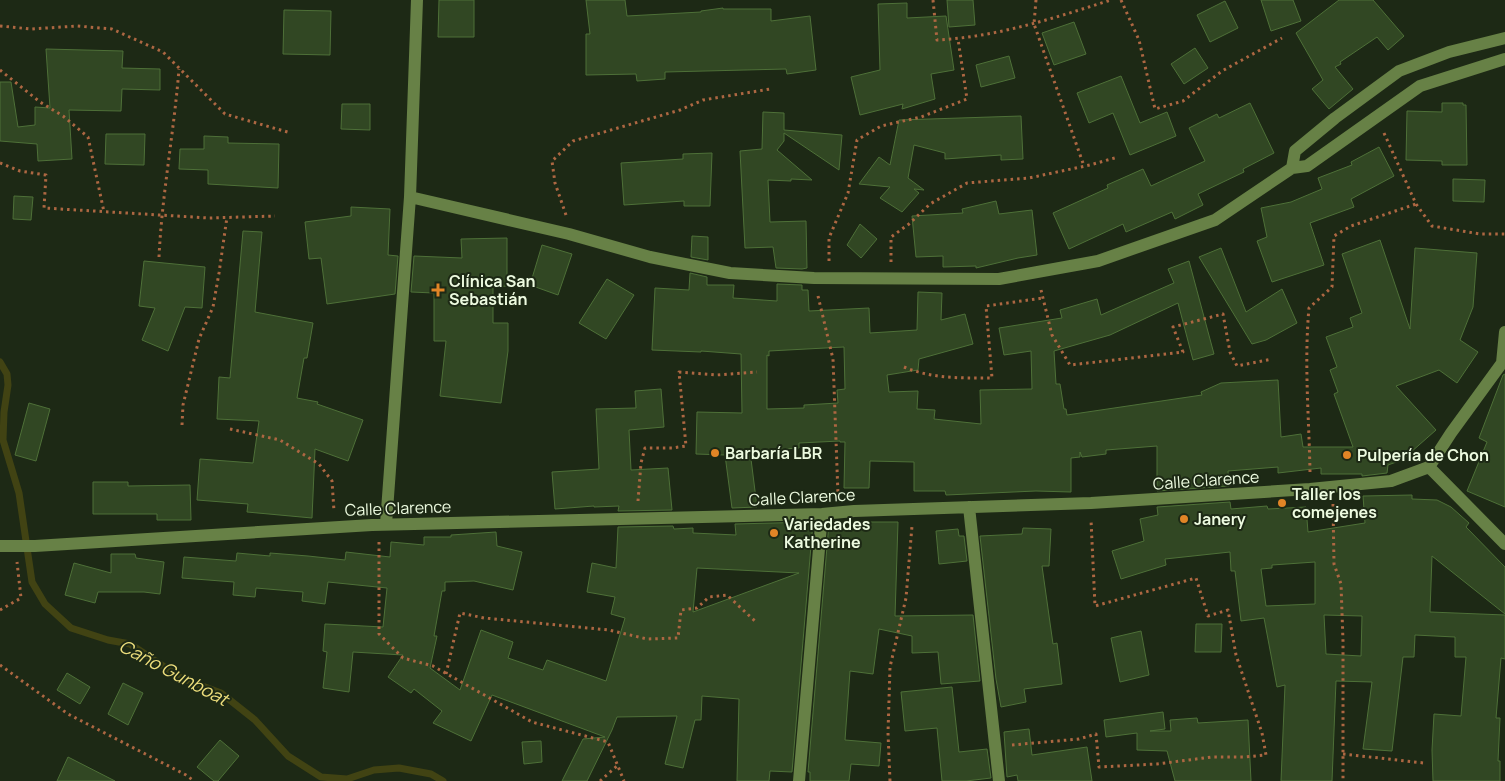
<svg xmlns="http://www.w3.org/2000/svg" width="1505" height="781" viewBox="0 0 1505 781" font-family="Manrope,sans-serif">
	<style>
		.lines { fill: none; stroke-linecap: round; stroke-linejoin: round }
		.stream { stroke: #414313; stroke-width: 7 }
		.building { fill: #314723; stroke: #4e7038; fill-rule: evenodd }
		.path { stroke: #ad6742; stroke-width: 3; stroke-dasharray: 2.5 4; stroke-linecap: butt }
		.minor { stroke: #678146; stroke-width: 12 }
		.poi-dot { fill: #e18526; stroke: #1d2915; stroke-width: 2 }
		.labels { text-anchor: middle; dominant-baseline: central; stroke-width: 4; stroke-linejoin: round; paint-order: stroke }
		.poi-label { font-size: 16px; font-weight: bold; fill: #edfbe0; stroke: #1d2915; text-anchor: start }
		.street-label { font-size: 16px; fill: #edfbe0; stroke: #1d2915 }
		.water-label { font-size: 18px; font-style: italic; fill: #edde7c; stroke: #1d2915 }
	</style>
	<rect width="100%" height="100%" fill="#1d2915"/>
	<g class="lines">
		<!-- stream -->
		<path class="stream" d="M0,362l7,12 1,11 -4,27 -1,28 16,53 13,89 13,22 26,24 37,12 22,4 51,34 40,15 34,27 33,36 33,21 26,2 27,-9 25,-2 32,6 12,7"/>
	</g>
	<!-- building -->
	<path class="building" d="M439,0h35v37h-36z
		M586,0h39l2,16 74,-4v-1l22,-3v1h48v12l39,-5 6,54 -29,4 -1,-5 -121,3v7l-28,2 -1,-7 -50,1v-41h4z
		M947,0h26l2,25 -26,2z
		M1261,0h32l8,21 -30,10z
		M1339,0h34l31,36 -16,14 -11,-13 -37,25 1,2 -6,3 18,22 -24,20 -17,-20 11,-9 -27,-47z
		M1225,1l13,27 -28,14 -13,-27z
		M907,3v15l39,-2 8,54 -23,4 4,25 -33,10 1,-5 -43,11 -9,-38 29,-7 -2,-66z
		M284,10l47,1 -1,44 -47,-1z
		M1074,22l12,32 -32,11 -12,-32z
		M1195,48l13,20 -24,16 -13,-20z
		M46,49l77,2 -1,17 38,1v21l-38,-1 -1,22 -52,-1 3,49 -34,2 -1,-17 -37,-3v-59h11l7,45 17,-2v-18l15,1z
		M1009,56l6,22 -34,9 -5,-22z
		M1121,76l19,47 27,-11 9,24 -46,19 -17,-42 -24,10 -12,-30z
		M1250,103l24,50 -31,16 1,3 -46,22 5,11 -28,14 -3,-7 -46,20 -3,-8 -54,25 -16,-36 55,-25 -1,-3 36,-16 8,17 54,-25 -16,-33 28,-14 2,4z
		M1442,103h21v2h3l1,60h-25v-4l-36,-1 1,-49 35,1z
		M342,104h28v26l-29,-1z
		M763,112l21,1v17l58,5 -3,35 -55,-37v8l-7,9 35,30 -21,-1v2l-23,-1 2,42 36,-1 1,47 -5,1 -26,-1 -3,-21 -28,1 -5,-97 22,-2z
		M1021,116l2,43 -22,1v-5l-56,4v-6l-31,-8 -6,33 16,12 -10,-1 5,4 -17,19 -22,-14 10,-11 -31,-3 20,-27 11,8 9,-45z
		M106,134h39l-1,31 -39,-1z
		M204,136l24,1v6l51,1 -1,44 -70,-4v-14l-29,-1 1,-20h24z
		M1379,147l15,29 -43,23 3,8 -44,16 14,42 -52,17 -15,-41 10,-4 -6,-29 30,-6 31,-13 -4,-11 34,-13 -1,-3z
		M712,153l-2,53h-26v-5l-60,4 -3,-42 62,-4v-5z
		M1453,179l32,1 -1,22 -31,-1z
		M14,196l19,1 -2,23 -18,-1z
		M996,201l3,13 33,-4 5,45 -19,3 -42,10v-2l-33,1v-11l-27,1 -4,-41 51,-3 -1,-4z
		M351,207l39,2 -2,46 10,1 -3,38 -68,10 -6,-46 -12,1 -4,-37 46,-6z
		M860,224l17,15 -16,19 -14,-13z
		M243,231l19,1 -7,80 58,11 -6,35h-3l-7,40 21,4 -1,2 46,16 -15,41 -33,-12 -3,69 -65,-6 1,-8 -51,-4 3,-41 53,4 6,-42 -42,-2 2,-42 11,1z
		M692,236l16,1v23l-17,-3z
		M507,238v48l-14,1v36h15v28l-7,52 -61,-7 6,-55h-12v-48l-23,-1 3,-36 48,2 -1,-19z
		M1380,240l30,89 5,-81 62,5 -4,54 -13,33 18,12 -21,31 -18,-13 -43,16 40,44 -34,30 -14,5 -1,8 -25,3v-2h-41v-6l-43,5v-6l-50,4 1,15 -72,5v-45l-51,4v4l-24,3 -2,-5v5l-9,1v34l-35,-1 -90,4 -1,-4h-31v-29l-44,-1 -1,27h-25l1,-46h-5v-1l-41,2v5l-49,3 7,56 -25,1 -7,-53 -29,-1 1,-42 45,1 -1,-59 -40,-3v1l-49,-2 3,-62 34,2 1,-17 17,4v8h27l-1,13 44,3v-17l25,1v5h6l1,21 60,-3 1,25 47,-3 1,-38 24,1 -1,27 24,-6 8,30 -54,15 -1,11 -31,5 2,17 29,-1 -1,18 18,1 -1,9 47,5 -1,-34 52,-1 -1,-38 -27,4 -5,-27 63,-10 -2,-8 37,-11 4,16 73,-32 -6,-14 21,-8 25,93 -21,6 -15,-57 -68,32 -56,16 2,33h4l4,25h2l1,6 135,-20 -1,-3 20,-9 57,-3 3,57 20,-3 2,13h50l-19,-53 4,-2 -8,-22 7,-3 -11,-30 27,-10 -3,-9 12,-5 -20,-59zM844,347l1,42 -8,1 1,13 -34,2v3l-37,1v-54l2,1v-5z
		M542,245l30,9 -14,41 -28,-10z
		M1221,248l25,64 36,-23 15,34 -31,17 -14,4 -53,-87z
		M144,261l61,6 -3,41 -17,-1 -17,44 -26,-11 13,-32 -16,-2z
		M607,279l27,16 -28,44 -27,-16z
		M1505,374v133l-38,-16 20,-49 -8,-4 24,-63z
		M661,389l3,38 -35,3 2,40 37,-2 4,42 -54,1 1,-5 -25,1v-1l-39,3 -3,-37 47,-3 -3,-60 40,-1 -1,-17z
		M29,403l21,6 -14,52 -21,-6z
		M93,482h35v4l62,-1 1,35h-34v-6h-64z
		M1412,495v4l25,1 14,7 18,16 -3,4 39,40v47l-73,-58 -2,56 75,3v44l-4,-1 -5,60h4l-2,43h2v20h-67l-1,-31 2,-36 27,2 5,-59h-11v-20l-40,-2 -1,22h-11l-11,94 -29,-2 9,-67 -36,-1 -4,100h-51l4,-96 -8,2 -13,-69 -23,3 -6,-50h-4l-1,-19 -65,7 1,6 -45,14 -9,-28 32,-10 -4,-22 18,-4 -1,-8 73,-5 1,7 36,-3 1,3 38,-2 2,25 57,-9 -2,-27zM1315,562v42l-49,2 -5,-37 11,-1v-3zM1324,615l38,1 -1,40 -35,-2z
		M813,522l-21,250 -22,-1 -1,10h-32l2,-82 -37,-3 -1,24h-6l-12,48 -18,-4 12,-48 -60,1 -5,13 -25,51h-25l21,-42 22,-2 -113,-42 -21,46 -38,-18 9,-12 -28,-22 -3,4 -23,-16 15,-22 -50,-3 -4,40 -26,-4 4,-36 -4,-1 2,-27 58,3 4,-39 -59,-6 -3,22 -23,-3 1,-9 -47,-4 -1,9 -22,-2 1,-13 -52,-4 2,-21 52,4 1,-8 33,3v-3l38,3 37,4 1,-8 44,5 1,-15 33,3v-8h27v-2l45,-3 1,14 25,6 -9,38 -39,-9 -29,1v9h-3l-8,45h3l-7,32 30,22 21,-60 32,12 -5,16 35,12 4,-10 59,21 19,-63 -14,-4 4,-17 -28,-5 5,-29 24,5 2,-41 55,-1 1,3 19,-1v5l43,2 -1,-11zM697,568l102,5 -106,39z
		M868,522h30l-3,94 78,-1 7,66 -39,3 -3,-32 -26,1v-17l-33,-7 -6,45 -23,-3 -5,69 36,3 -2,23 -28,-2 -2,17h-39v-9h-2l21,-249 39,1z
		M1023,528l28,1 -2,37h-7l11,78 4,-1 5,41 -38,5 2,13 -25,5 -5,-28 -16,-143 42,-2z
		M958,529l1,7h5l3,25 -28,3 -3,-33z
		M111,554h24l1,4 28,4 -4,32 -16,-2h-46l-3,11 -30,-8 9,-32 37,10z
		M1196,624h26l-1,28h-26z
		M1141,631l8,44 -29,7 -9,-44z
		M67,673l23,14 -10,17 -23,-14z
		M123,683l20,10 -15,32 -20,-11z
		M952,687l7,65 28,-3 4,29 -25,3h-24l-5,-53 -32,3 -4,-39z
		M1163,712l2,17 -15,2h21l-1,-11 27,-2 1,5 50,-3 3,61h-76l-8,-30 -30,-1v-17l-31,4 -2,-17z
		M1029,729l3,26 55,-8 5,34h-74l-1,-6 -10,2 -3,-45z
		M220,740l19,16 -21,25h-4l-17,-14z
		M541,741l1,21 -18,2 -2,-22z
		M68,757l47,24h-58z"/>
	<g class="lines">
		<!-- path -->
		<path class="path" d="M933,0l4,40c60,-3 117,-22 174,-40
			M1036,0l-2,24 50,142
			M1121,0l18,40 16,69 28,-8 39,-30 60,-33
			M0,26l31,3 46,-3 35,3 51,23 62,62 66,19
			M0,70l40,32 23,14 25,21 16,75
			M1384,133l32,71 16,22 48,8h25
			M0,163l20,8 26,4 -2,33 165,10 66,-2
			M566,215l-11,-32 -3,-22 21,-20 107,-31 23,-10 67,-11
			M159,257c3,-63 15,-125 20,-188
			M829,261v-23l19,-45 9,-53 24,-14 40,-9 46,-18 -9,-60
			M891,262v-25l18,-13 21,-20 37,-21 62,-5 61,-13 28,-8
			M1041,290l11,45 18,30 113,-13 -10,-25 50,-13 7,38 7,14 35,-7
			M818,296l15,63 5,136
			M904,367c28,12 58,11 88,11l-6,-72 57,-8
			M182,425l1,-20 16,-66 14,-32 6,-34 8,-56
			M230,429l50,11 39,24 13,17 2,30
			M1310,472c-1,-55 -6,-109 -1,-164l23,-21 2,-51 17,-10 65,-22
			M638,501l3,-38 4,-15h27l14,-2 -7,-74 37,3 41,-3
			M1333,504l1,60 7,20 2,57v140
			M379,542v92l24,24 30,8 99,56 76,20 16,39
			M0,610l21,-12 -4,-36
			M0,665l68,49 118,61 8,6
			M446,674l14,-61 24,5 125,12 38,9 31,-1 3,-28 16,-2 12,-11 18,-2 29,27
			M1012,745l67,-6 17,-5 3,33 58,-3 55,-7h33l21,-2 -4,-22 -26,-78 -8,-45 -20,6 -12,-38 -101,28 -4,-86
			M1343,754l81,9
			M600,781l18,-16
			M890,781l-2,-48 2,-66 16,-69 6,-72"/>
		<!-- minor -->
		<path class="minor" d="M1292,168l3,-17 40,-33 64,-47 50,-19 56,-14
			M410,197l159,37 81,23 80,16 84,5 185,1 99,-18 117,-41 77,-52 15,-2 113,-80 85,-27
			M1429,467l76,77
			M969,507l30,274
			M386,524l24,-327 7,-197
			M0,546h35l337,-21 450,-11 32,-3 237,-8 219,-14 81,-8 38,-14 22,-34 51,-70 3,-31
			M799,781l23,-267"/>
	</g>
	<!-- markers -->
	<g class="poi-dot">
		<path d="M435.5 282.5h5v5h5v5h-5v5h-5v-5h-5v-5h5z"/>
		<circle cx="715" cy="453" r="5"/>
		<circle cx="1347" cy="455" r="5"/>
		<circle cx="1282" cy="503" r="5"/>
		<circle cx="1184" cy="519" r="5"/>
		<circle cx="774" cy="533" r="5"/>
	</g>
	<g class="labels">
		<!-- poi labels -->
		<g class="poi-label">
			<text x="449" y="281">Clínica San<tspan x="449" dy="18">Sebastián</tspan></text>
			<text x="725" y="453">Barbaría LBR</text>
			<text x="1357" y="455">Pulpería de Chon</text>
			<text x="1292" y="494">Taller los<tspan x="1292" dy="18">comejenes</tspan></text>
			<text x="1194" y="519">Janery</text>
			<text x="784" y="524">Variedades<tspan x="784" dy="18">Katherine</tspan></text>
		</g>
		<!-- street labels -->
		<g class="street-label">
			<text transform="translate(1206 480) rotate(-4)">Calle Clarence</text>
			<text transform="translate(802 497) rotate(-3)">Calle Clarence</text>
			<text transform="translate(398 508) rotate(-2)">Calle Clarence</text>
		</g>
		<!-- water labels -->
		<g class="water-label">
			<text transform="translate(174 672) rotate(28)">Caño Gunboat</text>
		</g>
	</g>
</svg>
